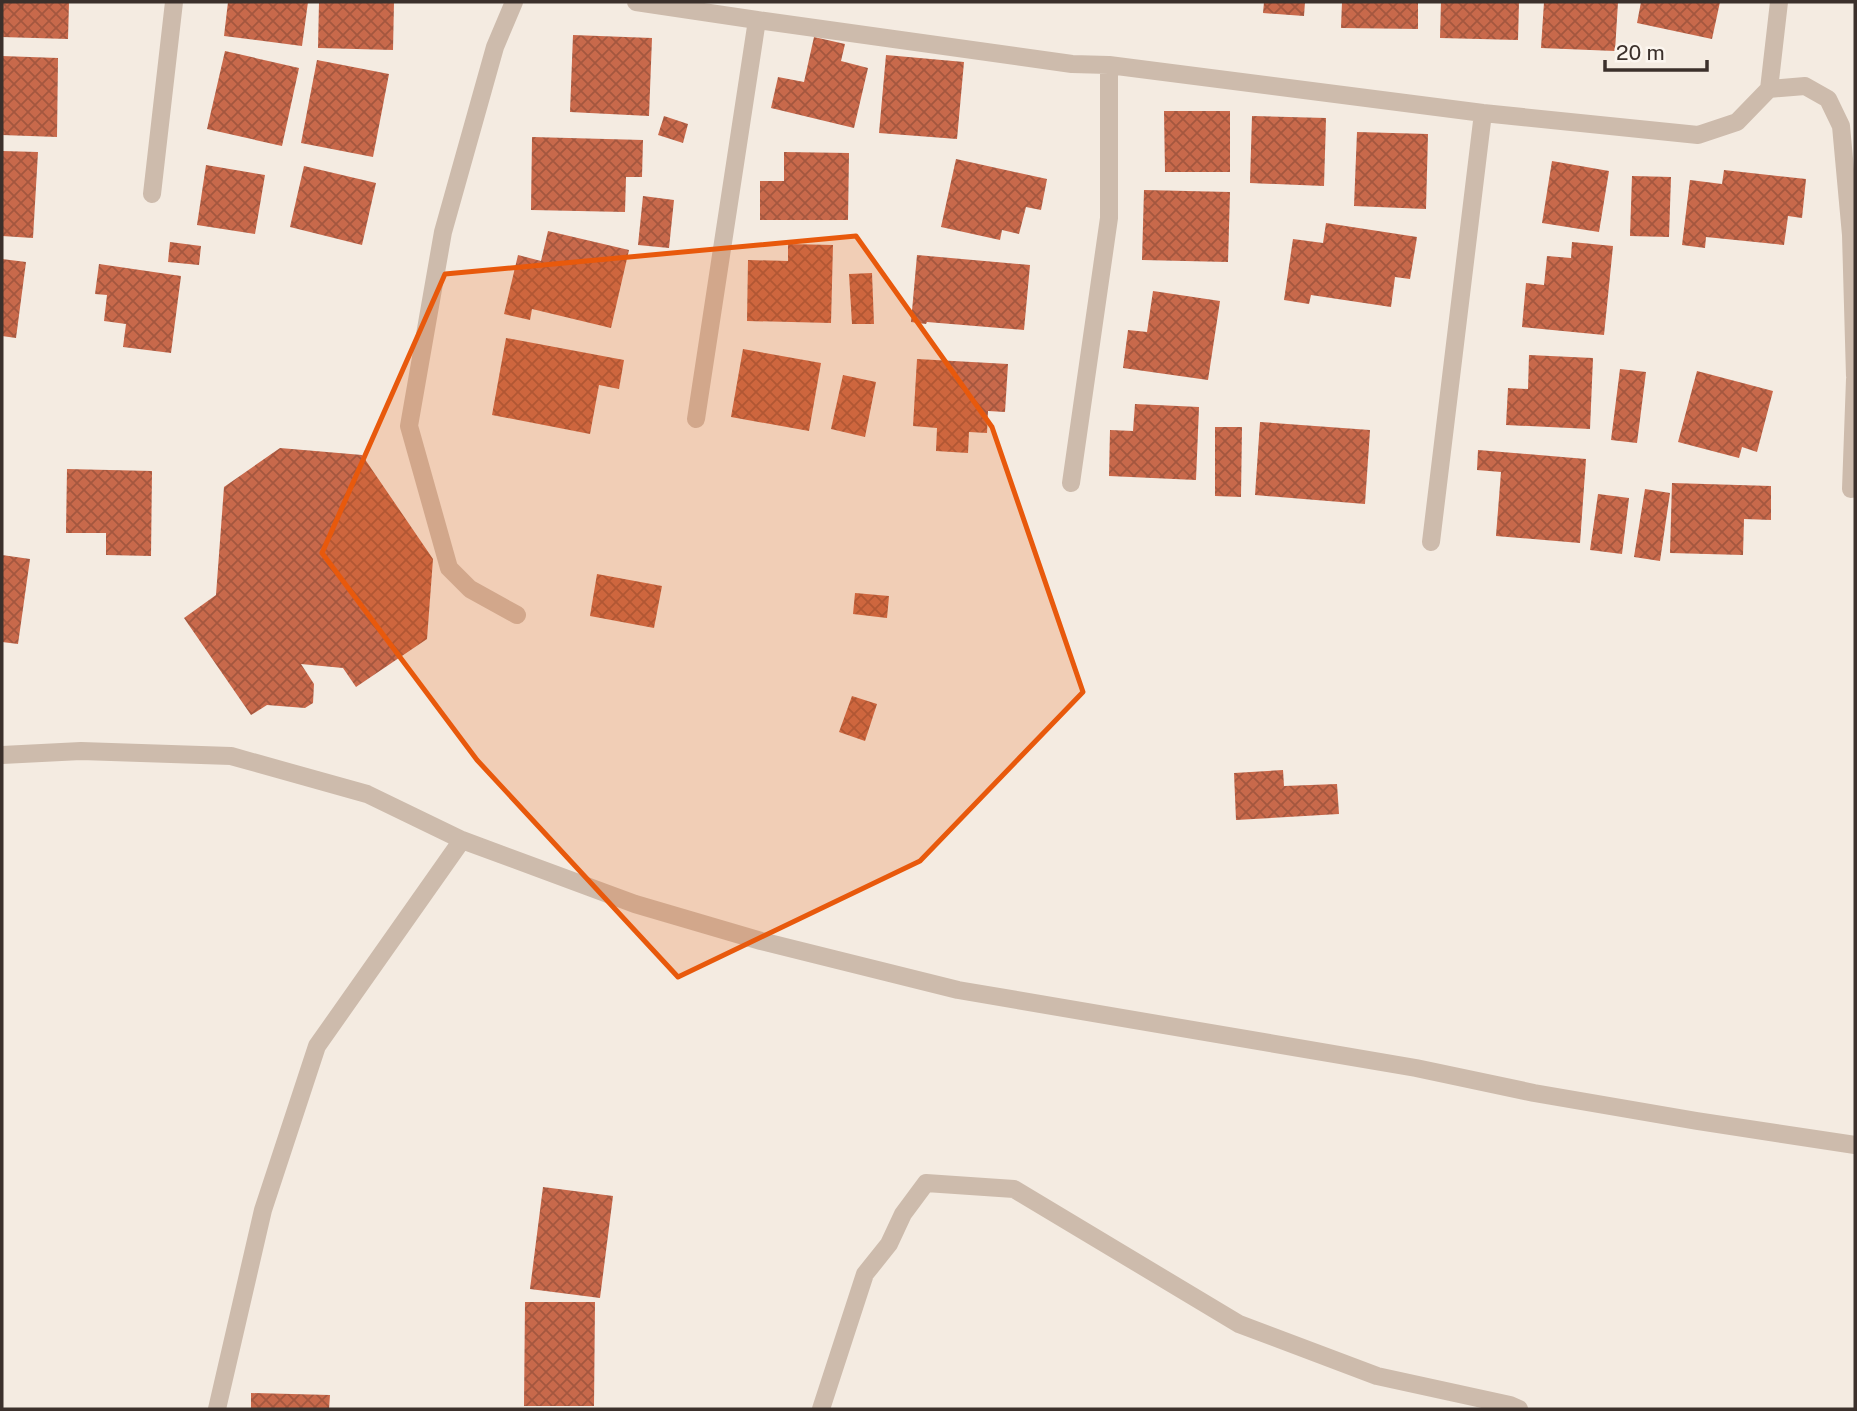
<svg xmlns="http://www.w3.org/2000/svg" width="1857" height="1411" viewBox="0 0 1857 1411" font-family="'Public Sans',sans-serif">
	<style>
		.building { fill: url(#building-cross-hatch) }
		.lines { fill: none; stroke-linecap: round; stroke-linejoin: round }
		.street { stroke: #cdbbac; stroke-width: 18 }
		.marked { fill: #e8590c; fill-opacity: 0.2; stroke: #e8590c; stroke-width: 5; stroke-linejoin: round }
	</style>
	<defs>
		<pattern id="building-cross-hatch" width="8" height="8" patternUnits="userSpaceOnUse" patternTransform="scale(1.75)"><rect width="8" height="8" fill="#c8694b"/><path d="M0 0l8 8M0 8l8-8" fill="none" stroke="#a4573f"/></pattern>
	</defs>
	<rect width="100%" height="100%" fill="#f4ebe1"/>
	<!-- building -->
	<path class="building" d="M2,2h67l-1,37 -66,-2z
		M228,2h80l-6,44 -78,-10z
		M319,2h75l-1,48 -75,-2z
		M1264,2h41l-1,14 -41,-3z
		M1342,2h76v27l-77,-1z
		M1441,2h78l-1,38 -78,-2z
		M1544,2h74l-3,49 -74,-3z
		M1641,2h79l-8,37 -75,-16z
		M573,35l79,3 -3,78 -79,-4z
		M814,37l31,7 -4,17 27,7 -14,60 -83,-20 7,-31 26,5z
		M225,51l74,17 -17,78 -75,-17z
		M886,55l78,7 -7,77 -78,-6z
		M2,56l56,2 -1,79 -55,-2z
		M317,60l72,14 -16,83 -72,-14z
		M1164,111h66v61h-65z
		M664,116l24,8 -5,19 -25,-8z
		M1252,116l74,2 -2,68 -74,-3z
		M1357,132l71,2 -2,75 -72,-3z
		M532,137l111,3 -1,37h-16l-1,35 -94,-2z
		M2,151l36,1 -5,86 -31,-2z
		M784,152l65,1 -1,67h-88v-39h24z
		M956,159l91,20 -6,31 -15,-3 -7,27 -17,-4 -2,10 -59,-13z
		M1552,161l57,10 -10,61 -57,-9z
		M206,165l59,10 -10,59 -58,-9z
		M304,166l72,17 -14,62 -72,-18z
		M1724,170l82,9 -4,39 -14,-2 -4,29 -78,-8 -1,11 -23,-3 8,-65 32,4z
		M1632,176l39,1 -2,60 -39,-1z
		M1144,190l86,2 -2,70 -86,-2z
		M643,196l31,4 -5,48 -31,-3z
		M1326,223l91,14 -7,42 -15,-2 -4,30 -80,-12 -2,9 -25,-4 9,-61 30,4z
		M548,231l81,19 -18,78 -79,-19 -2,11 -26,-6 14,-59 23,6z
		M170,242l31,4 -2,19 -31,-3z
		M1572,242l41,4 -9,89 -82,-8 4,-44 18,2 3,-29 24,2z
		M788,244l45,1 -2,78 -84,-2 1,-61 40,1z
		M917,255l113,10 -6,65 -97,-8 -1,2 -15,-2z
		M2,259l24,3 -10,76 -14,-2z
		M99,264l82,12 -10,77 -48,-6 3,-23 -22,-3 3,-26 -12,-1z
		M872,273l2,51h-22l-3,-50z
		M1153,291l67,10 -12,79 -85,-12 5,-38 19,2z
		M506,338l118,22 -5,29 -20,-4 -9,49 -98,-19z
		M743,349l78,14 -12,68 -78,-14z
		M1529,355l64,3 -3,71 -84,-4 2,-37 20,1z
		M917,359l91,5 -3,48 -17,-1 -1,22 -18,-1 -1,21 -32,-2 1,-23 -24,-2z
		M1620,369l26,3 -9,71 -26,-3z
		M1697,371l76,20 -16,61 -15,-5 -3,11 -61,-16z
		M843,375l33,7 -11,55 -34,-8z
		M1135,404l64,3 -3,73 -87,-4 1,-46 23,1z
		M1260,422l110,8 -5,74 -110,-9z
		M1215,427h27l-1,70 -26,-1z
		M280,448l82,7 71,104 -6,80 -71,48 -13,-19 -42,-4 13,20 -1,19 -8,5 -38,-3 -16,10 -67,-97 32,-23 8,-108z
		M1478,450l108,9 -6,84 -84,-7 5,-64 -24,-2z
		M67,469l85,2 -1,85 -45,-1v-22h-40z
		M1672,483l99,3v34l-27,-1 -1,36 -73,-2z
		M1645,489l25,4 -10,68 -26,-4z
		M1598,494l31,4 -7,56 -32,-4z
		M2,555l28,4 -12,85 -16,-2z
		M597,574l65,12 -8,42 -64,-12z
		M855,593l34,3 -2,22 -34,-4z
		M852,696l25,8 -12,37 -26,-9z
		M1283,770l1,16 53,-2 2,30 -103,6 -2,-47z
		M543,1187l70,9 -13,102 -70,-9z
		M525,1302h70l-1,104h-70z
		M251,1393l79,2 -1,14h-78z"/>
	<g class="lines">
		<!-- street -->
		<path class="street" d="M514,2l-19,45 -52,185 -34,194 40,142 21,21 47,26
			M636,2l121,18 315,44 37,1 374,48 215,22 39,-13 32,-33 10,-87
			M1769,89l36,-3 23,13 13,27 10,109 4,141
			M152,194l22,-192
			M696,419l61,-399
			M1071,483l38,-265v-153
			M1851,489l4,-110
			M1431,542l52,-429
			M2,755l79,-4 150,5 136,38 95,46 173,64 126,37 197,49 458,78 118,25 163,28 158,24
			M217,1409l46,-199 54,-164 145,-206
			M821,1409l44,-135 24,-30 14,-30 23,-31 88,6 225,135 138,52 133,29 9,4"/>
	</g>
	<!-- marked area -->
	<path class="marked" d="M856,236l136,191 91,265 -163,169 -242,116 -201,-217 -155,-207 123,-279z"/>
	<!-- border -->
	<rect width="1857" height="1411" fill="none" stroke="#3b302b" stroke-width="7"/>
	<!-- scale -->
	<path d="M1605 60v10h102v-10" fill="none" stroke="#3b302b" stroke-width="3.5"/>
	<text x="1616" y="60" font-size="21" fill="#3b302b" stroke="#fbf5ee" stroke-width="5" paint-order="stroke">20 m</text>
</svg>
